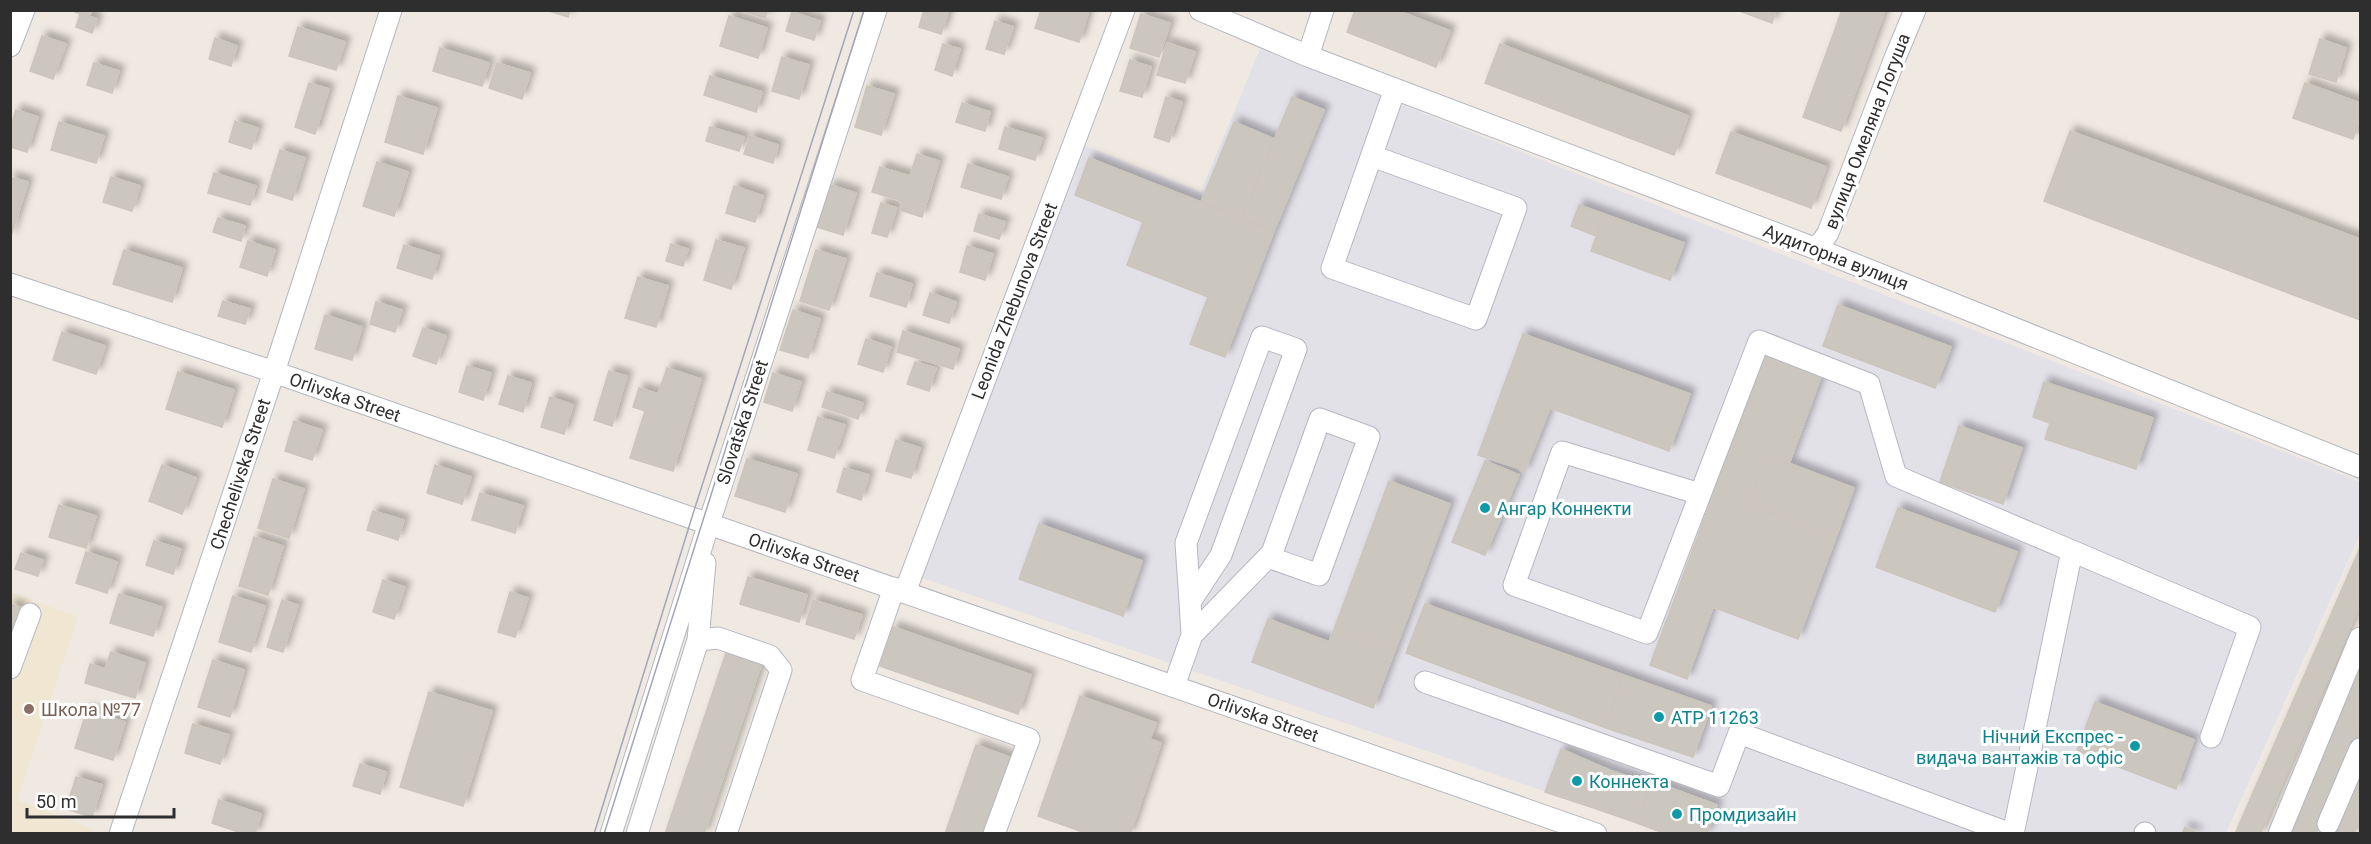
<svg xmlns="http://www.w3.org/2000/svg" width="2371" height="844" viewBox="0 0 2371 844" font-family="Roboto,sans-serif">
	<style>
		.industrial { fill: #e3e1e8 }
		.education { fill: #f0e6d1 }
		.building { fill: #cbc7bf; stroke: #cbc5ba; stroke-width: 1.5; filter: url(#shadow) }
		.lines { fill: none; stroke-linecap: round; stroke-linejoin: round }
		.minor-casing { stroke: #b4b7c1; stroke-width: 23 }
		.minor { stroke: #fff; stroke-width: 21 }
		.tram { stroke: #a3a6b8; stroke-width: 1.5 }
		.culture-dot { fill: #0f9aa8; stroke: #fff; stroke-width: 2 }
		.education-dot { fill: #8d6e63; stroke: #fff; stroke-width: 2 }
		.labels { text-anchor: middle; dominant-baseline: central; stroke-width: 6; stroke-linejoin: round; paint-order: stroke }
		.street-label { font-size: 18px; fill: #2e2e2e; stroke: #fff }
		.culture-label { font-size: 18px; fill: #0d838f; stroke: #fff; text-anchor: start }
		.education-label { font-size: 18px; fill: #785e54; stroke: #fff; text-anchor: start }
	</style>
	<defs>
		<filter id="shadow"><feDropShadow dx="5.5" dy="-5.5" stdDeviation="3" flood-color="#0004"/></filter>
	</defs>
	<rect width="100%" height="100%" fill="#efe9e1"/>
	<!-- industrial -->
	<path class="industrial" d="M1260,49l1100,433v52l-134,299h-560l-744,-255 161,-433 118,47z"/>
	<!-- education -->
	<path class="education" d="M10,592l68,25 -61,183 76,29 -2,4h-80z"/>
	<!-- building -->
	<path class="building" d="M70,10h22l-3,6 8,3 -5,14 -16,-6 4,-13z
		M546,10h24l-2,7z
		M739,10h28l-2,8z
		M924,10h25l-8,24 -22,-7z
		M1041,10h48l-10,32 -44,-14z
		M1355,10h41l54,21 -14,36 -89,-35z
		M1737,10h39l-4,13z
		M1842,10h43l-44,121 -38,-14z
		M792,12l28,9 -6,19 -28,-9z
		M1141,14l29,9 -11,34 -29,-9z
		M729,16l38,12 -9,30 -38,-12z
		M995,21l18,6 -9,27 -18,-5z
		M298,27l47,15 -9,28 -47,-14z
		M42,36l24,8 -13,35 -23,-8z
		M215,38l22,8 -6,20 -22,-7z
		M2320,39l26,9 -10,34 -27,-8z
		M1167,43l28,9 -10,31 -28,-8z
		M943,44l17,5 -8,27 -17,-6z
		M1500,44l188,72 -14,39 -189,-72z
		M440,48l49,15 -7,23 -49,-15z
		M782,57l27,8 -10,34 -27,-8z
		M1130,60l21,7 -9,30 -22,-6z
		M94,63l25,8 -7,22 -25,-8z
		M497,63l33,10 -8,26 -33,-11z
		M710,76l52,16 -6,20 -52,-17z
		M309,83l20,6 -14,45 -20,-7z
		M2305,83l55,20v15l-7,21 -60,-21z
		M867,86l27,8 -13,41 -26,-8z
		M398,96l39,12 -14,46 -38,-12z
		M1166,97l16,5 -13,40 -15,-5z
		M1292,97l32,13 -50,121 -32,-13z
		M962,103l28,9 -5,19 -29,-9z
		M16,110l22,7 -11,35 -17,-5v-18z
		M235,121l23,7 -7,21 -22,-7z
		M59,122l45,14 -8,27 -45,-13z
		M1234,122l40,17 -32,79 -41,-16z
		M710,127l34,10 -5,14 -33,-10z
		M1005,127l37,11 -7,22 -36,-11z
		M2070,131l290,108v81l-316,-119z
		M1731,132l95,35 -15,41 -95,-35z
		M750,136l28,9 -5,18 -29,-9z
		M280,150l25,8 -13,42 -25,-8z
		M917,154l22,7 -17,56 -22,-7 2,-9 -30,-9 8,-25 30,9z
		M1089,158l185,73 -49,126 -35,-13 18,-47 -81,-32 16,-43 -68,-27z
		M377,162l31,10 -14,44 -31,-10z
		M968,164l40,13 -7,22 -40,-12z
		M214,173l42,13 -6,19 -42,-12z
		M10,177l18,5 -18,57z
		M111,177l29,9 -8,25 -29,-9z
		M830,185l26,8 -13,42 -26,-8z
		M734,186l29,10 -8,26 -29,-9z
		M881,203l16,5 -10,29 -15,-4z
		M1579,205l25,9 -8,22 -25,-10z
		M979,214l26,8 -6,17 -25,-8z
		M1604,214l80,29 -14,37 -79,-29z
		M218,218l27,8 -4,15 -28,-9z
		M716,240l28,8 -13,41 -27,-9z
		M248,241l27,9 -8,26 -27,-9z
		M671,244l17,5 -5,17 -17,-5z
		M404,245l35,11 -7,23 -35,-11z
		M967,246l26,8 -8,26 -25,-8z
		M124,250l58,18 -10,34 -59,-18z
		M816,250l30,9 -17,51 -29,-9z
		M877,273l35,11 -6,23 -36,-11z
		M638,277l30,9 -12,41 -31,-9z
		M930,293l26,9 -7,21 -26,-8z
		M223,301l27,8 -5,15 -27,-8z
		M376,302l26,8 -7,22 -25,-8z
		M1838,305l113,42 -16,41 -112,-42z
		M793,310l27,9 -12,39 -28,-8z
		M325,315l37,12 -10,33 -37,-11z
		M423,328l23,8 -10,28 -23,-8z
		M903,331l56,18 -6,20 -56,-17z
		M62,332l43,14 -9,28 -43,-14z
		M1523,334l167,60 -21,57 -119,-43 -26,65 -6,-5 -40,-13z
		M866,339l25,8 -8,25 -25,-8z
		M1765,355l56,22 -32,87 -22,-9 -18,50 87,32 -38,102 -85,-32 -26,72 -37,-14z
		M915,362l21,6 -7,23 -22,-7z
		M467,366l24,7 -8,27 -24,-8z
		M667,368l34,11 -28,92 -43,-13 15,-47 -12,-4 6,-19 19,6z
		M609,371l18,5 -15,50 -18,-6z
		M178,372l56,18 -12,37 -56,-18z
		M773,373l28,9 -9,29 -28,-9z
		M508,376l23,7 -8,29 -24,-8z
		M2044,382l109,36 -17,51 -91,-30 5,-16 -17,-6z
		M827,392l36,11 -5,16 -36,-12z
		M550,397l23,8 -9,29 -23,-7z
		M818,417l27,8 -11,33 -26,-8z
		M294,421l28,9 -10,30 -27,-9z
		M1959,426l63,22 -19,56 -63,-22z
		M896,440l24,8 -9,30 -25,-7z
		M1767,455l87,33 -18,49 -87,-32z
		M747,459l50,15 -12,38 -50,-16z
		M1485,461l34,14 -34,80 -33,-13z
		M162,465l34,13 -14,36 -33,-13z
		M435,465l36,12 -9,27 -35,-11z
		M844,468l25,7 -8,25 -24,-8z
		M273,479l31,10 -15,49 -31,-10z
		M1389,481l61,23 -55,146 -60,-23z
		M480,493l43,13 -8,27 -43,-13z
		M59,505l37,11 -10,32 -37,-11z
		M1898,508l119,44 -22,60 -119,-45z
		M373,511l31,9 -6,20 -31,-10z
		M1039,524l103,37 -19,55 -104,-37z
		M254,537l29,9 -15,49 -29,-9z
		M154,541l27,8 -8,25 -27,-9z
		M2360,548v56l-100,230h-25z
		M86,552l31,10 -10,31 -31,-10z
		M21,553l22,7 -5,16 -23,-7z
		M748,577l59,18 -8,27 -59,-18z
		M383,580l22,7 -11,32 -21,-7z
		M510,592l18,6 -13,39 -17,-5z
		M119,594l43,13 -9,29 -43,-13z
		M233,596l32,10 -14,46 -32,-10z
		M282,600l16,5 -15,47 -16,-5z
		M813,600l49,15 -8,24 -48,-15z
		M10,604l12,4 -12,31z
		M1425,604l198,71 -17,53 -200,-75z
		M1268,619l61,23 6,-15 60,23 -22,58 -121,-46z
		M893,627l138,48 -13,39 -138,-48z
		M111,652l34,11 -10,35 -50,-15 5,-19 15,5z
		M726,653l35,12 -57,169h-39z
		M213,660l31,10 -14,47 -32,-10z
		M2360,669v61l-44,104h-26z
		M1623,675l88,31 -18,51 -87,-29z
		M429,692l63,19 -29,95 -63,-19z
		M1080,696l76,27 -6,16 11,4 -31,91h-42l-50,-18z
		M2095,702l99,38 -18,49 -99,-38z
		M87,710l38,12 -12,38 -38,-12z
		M193,724l36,11 -9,29 -35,-11z
		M976,745l36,13 -26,76h-41z
		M1561,749l48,21 -15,38 -49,-16z
		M360,764l26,8 -6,22 -27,-8z
		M1609,770l42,14 -14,39 -43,-15z
		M2360,774v45l-6,15h-19z
		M76,777l26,8 -10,32 -26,-8z
		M1652,781l65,24 -10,29h-41l-29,-11z
		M219,800l42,14 -6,20h-11l-32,-11z
		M2185,827l14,7h-17z"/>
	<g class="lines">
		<defs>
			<path id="minor" d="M1200,10l108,46 506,192 546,219
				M10,46l14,-36
				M1308,56l15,-46
				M1372,156l144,52 -40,111 -144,-51 63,-179
				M1814,248l8,-6 6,-9 67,-175 20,-48
				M10,284l264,88 1322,462
				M1700,494l-138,-42 -48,133 133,48 112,-292 110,43 27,92 176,75 -59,283
				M2072,551l178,76 -39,110
				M894,588l-32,92 167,59 -35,95
				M905,592l219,-582
				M1192,635l76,-78 4,-4 48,-134 49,18 -50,138 -51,-18
				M698,640l20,-2 52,18 11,14 -55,164
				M10,668l20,-54
				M1425,682l294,104 20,-53 272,101
				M1174,686l18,-51 -2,-33 31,-47 75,-206 -34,-12 -76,206 4,59
				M2328,824l32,-75
				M120,834l154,-462 117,-362
				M611,834l98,-311 167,-513
				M637,834l61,-194 7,-77
				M2145,834v-1
				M2279,834l81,-196"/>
		</defs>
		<!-- minor casing -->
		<use href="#minor" class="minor-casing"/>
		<!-- minor -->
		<use href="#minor" class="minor"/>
		<!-- tram -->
		<path class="tram" d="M594,834l98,-317 162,-507
			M604,834l260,-824"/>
	</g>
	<!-- markers -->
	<g class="culture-dot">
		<circle cx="1485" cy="508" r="6"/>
		<circle cx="1659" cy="717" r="6"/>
		<circle cx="2135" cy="746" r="6"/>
		<circle cx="1577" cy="781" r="6"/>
		<circle cx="1677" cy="814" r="6"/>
	</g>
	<circle class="education-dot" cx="29" cy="709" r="6"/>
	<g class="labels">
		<!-- street labels -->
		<g class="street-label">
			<text transform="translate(1867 131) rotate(-69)">вулиця Омеляна Логуша</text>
			<text transform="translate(1836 257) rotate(21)">Аудиторна вулиця</text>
			<text transform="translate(1014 301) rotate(-69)">Leonida Zhebunova Street</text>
			<text transform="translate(345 397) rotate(19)">Orlivska Street</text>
			<text transform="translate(742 422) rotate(-72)">Slovatska Street</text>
			<text transform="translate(240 474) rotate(-72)">Chechelivska Street</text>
			<text transform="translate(804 557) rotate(19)">Orlivska Street</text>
			<text transform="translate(1263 717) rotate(19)">Orlivska Street</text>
		</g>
		<!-- culture labels -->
		<g class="culture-label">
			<text x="1497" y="508">Ангар Коннекти</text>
			<text x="1671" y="717">ATP 11263</text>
			<text x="2123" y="736" text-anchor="end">Нічний Експрес -<tspan x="2123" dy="21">видача вантажів та офіс</tspan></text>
			<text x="1589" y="781">Коннекта</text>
			<text x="1689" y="814">Промдизайн</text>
		</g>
		<!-- education labels -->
		<g class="education-label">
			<text x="41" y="709">Школа №77</text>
		</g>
	</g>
	<!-- border -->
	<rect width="2371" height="844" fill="none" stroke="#2e2e2e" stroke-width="24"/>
	<!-- scale -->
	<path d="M27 808v9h147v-9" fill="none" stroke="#2e2e2e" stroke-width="3"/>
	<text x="36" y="808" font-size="18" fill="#2e2e2e" stroke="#ffffff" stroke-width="4.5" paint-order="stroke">50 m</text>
</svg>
